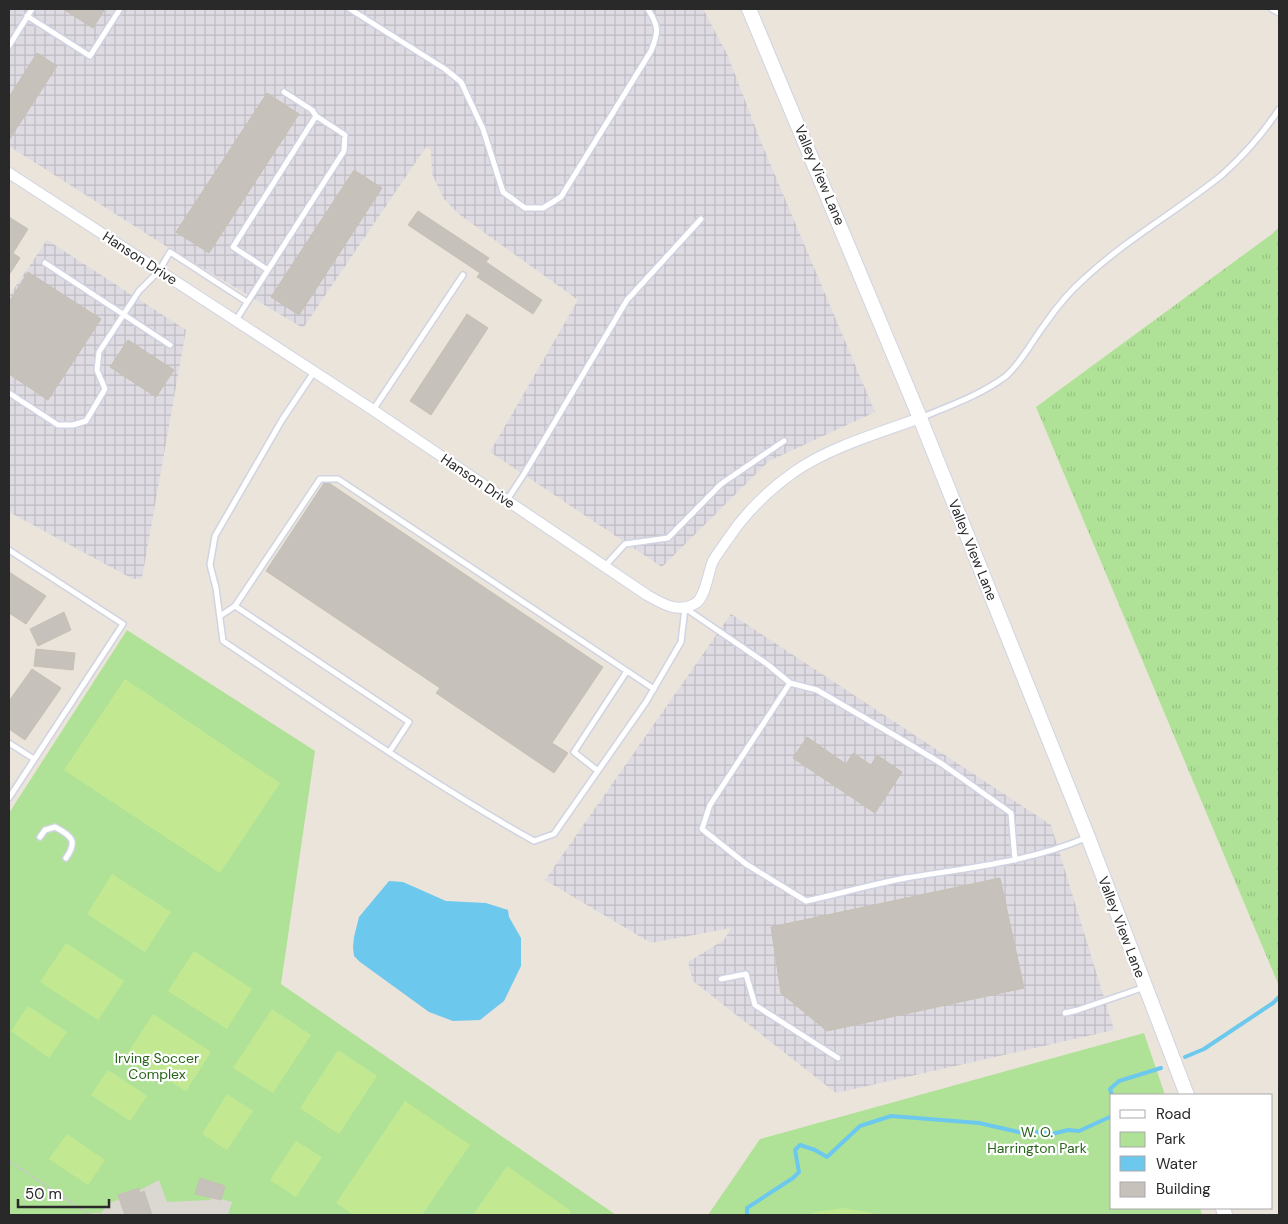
<svg xmlns="http://www.w3.org/2000/svg" width="1288" height="1224" viewBox="0 0 1288 1224" font-family="'DM Sans',sans-serif">
	<style>
		.industrial { fill: url(#industrial-grid) }
		.grass { fill: url(#grass-tufts) }
		.park { fill: #afe297 }
		.pitch { fill: #c2e992 }
		.plaza { fill: #dbd7d1 }
		.water { fill: #6dc8ed }
		.lines { fill: none; stroke-linecap: round; stroke-linejoin: round }
		.stream { stroke: #6dc8ed; stroke-width: 4 }
		.building { fill: #c6c1ba; stroke: #c6c0b4 }
		.lane-casing { stroke: #d0d3e2; stroke-width: 8 }
		.street-casing { stroke: #d0d3e2; stroke-width: 12 }
		.secondary-casing { stroke: #d0d3e2; stroke-width: 16 }
		.path { stroke: #c7c7c7; stroke-width: 2; stroke-dasharray: 4 2.5; stroke-linecap: butt }
		.lane { stroke: #fff; stroke-width: 5 }
		.street { stroke: #fff; stroke-width: 10 }
		.secondary { stroke: #fff; stroke-width: 14 }
		.labels { text-anchor: middle; dominant-baseline: central; stroke-width: 4.5; stroke-linejoin: round; paint-order: stroke }
		.street-label { font-size: 14px; fill: #292929; stroke: #fff }
		.park-label { font-size: 14px; fill: #28651a; stroke: #fff }
	</style>
	<defs>
		<pattern id="industrial-grid" width="8" height="8" patternUnits="userSpaceOnUse" patternTransform="scale(1.25)"><rect width="8" height="8" fill="#dedbe3"/><path d="M0 4h8M4 0v8" fill="none" stroke="#bebcc3"/></pattern>
		<pattern id="grass-tufts" width="24" height="20" patternUnits="userSpaceOnUse" patternTransform="scale(1.25)"><rect width="24" height="20" fill="#afe297"/><path d="M3 7l-1-3M5 7V3M7 7l1-3M15 17l-1-3M17 17v-4M19 17l1-3" fill="none" stroke="#97c282"/></pattern>
	</defs>
	<rect width="100%" height="100%" fill="#ebe4da"/>
	<!-- industrial -->
	<path class="industrial" d="M9,9h694l25,47 33,86 114,270 -106,49 -107,106 -172,-115 88,-152 -118,-85 -16,-16 -12,-25 -1,-24 -5,-3 -123,181 -142,-85 -152,-97z
		M47,240l139,90 -44,248 -9,1 -124,-67v-216z
		M731,614l320,211 63,205 -278,63 -143,-112 -5,-19 36,-22 7,-12 -80,15 -106,-63z"/>
	<!-- grass -->
	<path class="grass" d="M1279,227v759l-243,-579 236,-173z"/>
	<!-- park -->
	<path class="park" d="M127,630l188,121 -34,233 335,231h-607v-402z
		M1144,1033l21,62h-53v113h88l2,7h-494l52,-76z"/>
	<!-- pitch -->
	<path class="pitch" d="M125,679l155,104 -60,90 -156,-103z
		M112,874l59,38 -26,40 -58,-38z
		M66,943l58,38 -26,39 -58,-38z
		M194,951l58,38 -25,40 -59,-38z
		M28,1006l39,26 -18,26 -38,-27z
		M272,1009l39,26 -38,58 -40,-25z
		M153,1014l58,38 -25,39 -59,-37z
		M338,1050l39,26 -38,58 -39,-26z
		M108,1070l39,26 -17,25 -39,-26z
		M227,1094l26,17 -26,39 -25,-16z
		M405,1101l65,44 -48,70h-68l-18,-12z
		M67,1134l38,26 -17,25 -39,-26z
		M296,1141l26,16 -26,40 -26,-17z
		M507,1166l64,45 -3,4h-95z
		M844,1208l28,5 5,2h-68l6,-3z"/>
	<!-- plaza -->
	<path class="plaza" d="M159,1180l8,22 43,-2 1,-4 21,6 -4,13h-137l1,-2h9l7,-9 34,-15z"/>
	<!-- water -->
	<path class="water" d="M389,881l14,1 43,19 40,2 22,7 1,7 12,21v28l-17,35 -24,19 -27,1 -24,-9 -69,-50 -6,-6 -1,-9 1,-10 5,-20z"/>
	<g class="lines">
		<!-- stream -->
		<path class="stream" d="M1185,1057l19,-8 69,-46 6,-6
			M1112,1095l-2,-6 9,-8 42,-13
			M747,1215v-7l46,-30 6,-6 -4,-22 5,-5 15,5 12,7 33,-31 31,-10 88,7 44,10 14,-1 15,2 16,-4 11,1 33,-15"/>
	</g>
	<!-- building -->
	<path class="building" d="M63,9h42l-12,19z
		M37,53l20,13 -48,74v-43z
		M267,93l32,21 -90,139 -33,-21z
		M354,170l28,18 -83,127 -28,-18z
		M418,211l71,47 -3,4 56,38 -9,14 -56,-37 3,-4 -72,-48z
		M9,217l19,12 -15,24 7,5 -11,17z
		M28,272l73,47 -53,81 -39,-26v-72z
		M467,314l21,14 -57,87 -21,-14z
		M128,340l46,30 -18,27 -46,-30z
		M324,483h5l274,184 -51,76 16,10 -14,20 -118,-80 4,-5 -174,-117z
		M9,572l37,24 -20,28 -17,-11z
		M64,612l7,18 -33,16 -8,-17z
		M36,649l39,4 -2,17 -39,-4z
		M32,669l29,19 -36,52 -16,-11v-28z
		M807,737l39,27 7,-11 18,12 6,-10 25,17 -27,41 -82,-55z
		M1000,878l24,110 -197,43 -46,-38 -10,-66z
		M200,1178l25,8 -4,14 -26,-6z
		M139,1188l1,5 4,-2 8,24h-27l-7,-20z"/>
	<g class="lines">
		<defs>
			<path id="lane" d="M350,9l95,60 16,13 22,47 20,63 22,16h18l18,-11 90,-146c8,-20 8,-24 -3,-42
				M1272,9l7,4
				M27,16l63,40 30,-47
				M9,46l23,-37
				M284,92l28,18 4,6
				M45,263l125,82
				M236,320l108,-169 1,-16 -29,-19 -83,131 35,23
				M314,372l-32,48 -67,116 -5,29 6,23 7,53c102,68 204,140 311,200l20,-7 92,-132 35,-60 4,-34 82,56 23,19
				M9,393l49,32h15l13,-4 19,-32 -8,-19 2,-18 40,-61 20,-20 11,-19 77,50
				M373,410l90,-135
				M920,418c29,-12 61,-23 86,-42 16,-14 26,-35 39,-52 11,-16 25,-33 40,-46 42,-39 92,-67 137,-103 22,-20 41,-41 57,-66
				M507,500l17,-26 103,-174 74,-81
				M9,550l114,74 -114,174
				M605,566l20,-22 43,-6 53,-54 63,-43
				M235,606l174,116 -19,29
				M220,616l15,-10 85,-127h18l316,210
				M9,743l25,16
				M598,771l-24,-19 53,-81
				M40,837l5,-7 10,-3c17,9 23,14 11,31
				M1015,860l-4,-47 -69,-49 -38,-23 -87,-51 -27,-7 -80,122 -8,24 44,35 60,37c33,-7 67,-17 100,-23 61,-10 124,-16 182,-41
				M721,979l25,-5 9,31 83,53
				M1065,1013l13,-3 67,-23"/>
			<path id="street" d="M9,173l361,235 277,187c16,9 31,19 49,8 10,-7 12,-31 17,-42 4,-7 10,-15 15,-22 17,-26 41,-49 66,-67 36,-25 85,-39 126,-54"/>
			<path id="secondary" d="M749,9l171,409 168,419 99,258
				M1223,1208l2,7"/>
		</defs>
		<!-- lane casing -->
		<use href="#lane" class="lane-casing"/>
		<!-- street casing -->
		<use href="#street" class="street-casing"/>
		<!-- secondary casing -->
		<use href="#secondary" class="secondary-casing"/>
		<!-- path -->
		<path class="path" d="M9,1161l81,54"/>
		<!-- lane -->
		<use href="#lane" class="lane"/>
		<!-- street -->
		<use href="#street" class="street"/>
		<!-- secondary -->
		<use href="#secondary" class="secondary"/>
	</g>
	<g class="labels">
		<!-- street labels -->
		<g class="street-label">
			<text transform="translate(820 175) rotate(67)">Valley View Lane</text>
			<text transform="translate(140 258) rotate(33)">Hanson Drive</text>
			<text transform="translate(478 481) rotate(34)">Hanson Drive</text>
			<text transform="translate(973 550) rotate(68)">Valley View Lane</text>
			<text transform="translate(1122 927) rotate(69)">Valley View Lane</text>
		</g>
		<!-- park labels -->
		<g class="park-label">
			<text x="157" y="1058">Irving Soccer<tspan x="157" dy="16">Complex</tspan></text>
			<text x="1037" y="1132">W. O.<tspan x="1037" dy="16">Harrington Park</tspan></text>
		</g>
	</g>
	<!-- border -->
	<rect width="1288" height="1224" fill="none" stroke="#292929" stroke-width="20"/>
	<!-- legend -->
	<rect x="1110" y="1094" width="162" height="115" fill="#ffffff" stroke="#a9a9a9"/>
	<rect x="1120" y="1110" width="25" height="8" fill="#ffffff" stroke="#a9a9a9"/>
	<text x="1156" y="1119" font-size="15" fill="#292929">Road</text>
	<rect x="1120" y="1132" width="25" height="15" fill="#afe297" stroke="#a9a9a9"/>
	<text x="1156" y="1144" font-size="15" fill="#292929">Park</text>
	<rect x="1120" y="1156" width="25" height="15" fill="#6dc8ed" stroke="#a9a9a9"/>
	<text x="1156" y="1169" font-size="15" fill="#292929">Water</text>
	<rect x="1120" y="1182" width="25" height="15" fill="#c6c1ba" stroke="#a9a9a9"/>
	<text x="1156" y="1194" font-size="15" fill="#292929">Building</text>
	<!-- scale -->
	<path d="M18 1199v8h91v-8" fill="none" stroke="#292929" stroke-width="2.5"/>
	<text x="25" y="1199" font-size="15" fill="#292929" stroke="#ffffff" stroke-width="4" paint-order="stroke">50 m</text>
</svg>
